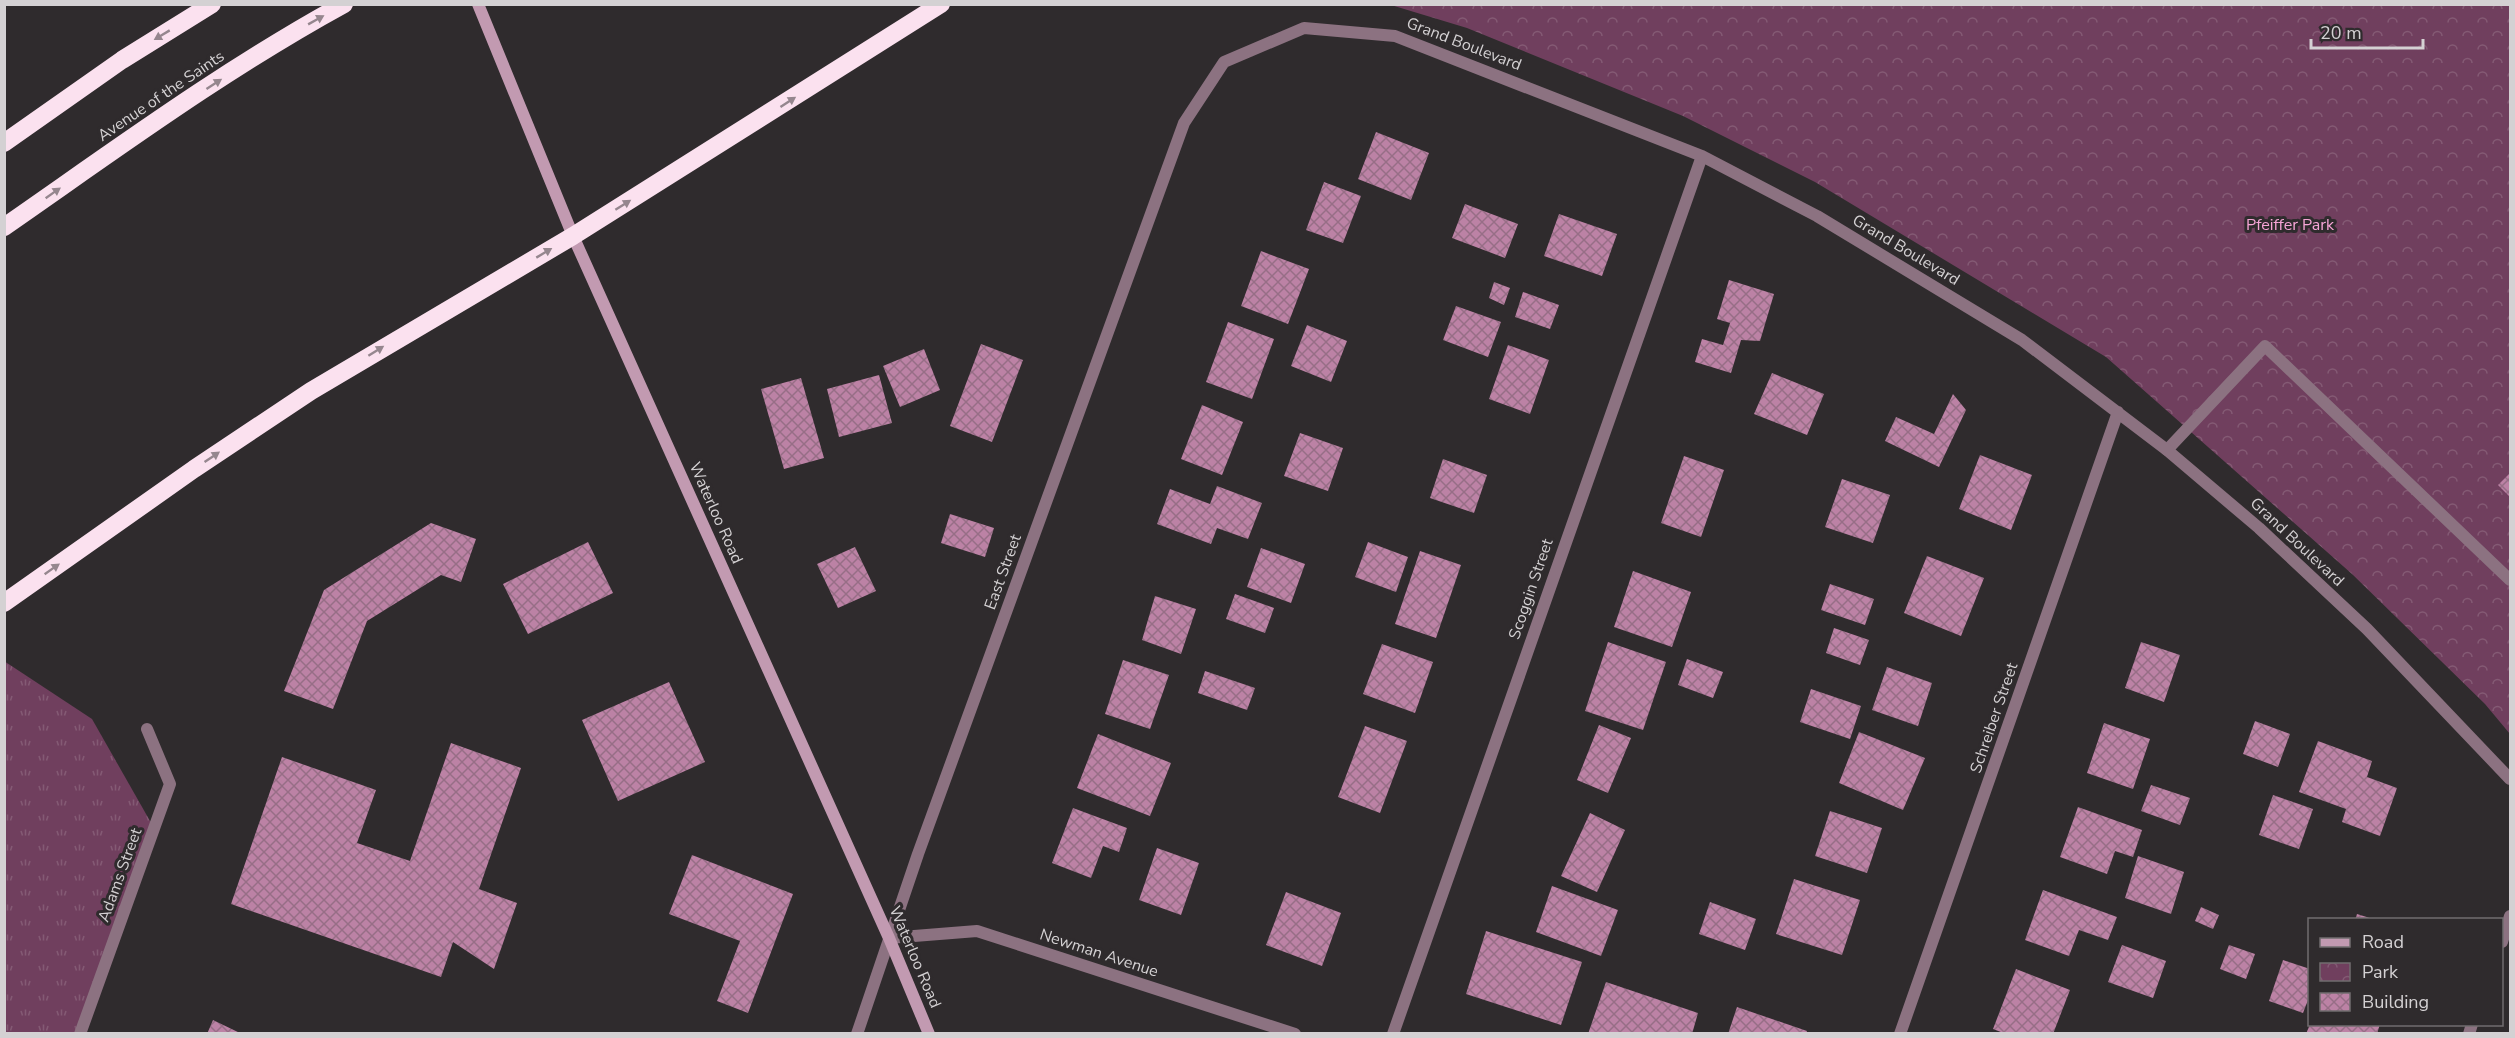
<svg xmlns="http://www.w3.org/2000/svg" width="2515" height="1038" viewBox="0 0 2515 1038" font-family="'Nunito Sans',sans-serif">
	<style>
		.grass { fill: url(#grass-tufts) }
		.park { fill: url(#park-crowns) }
		.building { fill: url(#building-cross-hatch) }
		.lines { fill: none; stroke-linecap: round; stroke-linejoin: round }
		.lane { stroke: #8c7281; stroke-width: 12 }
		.street { stroke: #8c7281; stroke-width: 12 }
		.secondary { stroke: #c29ab1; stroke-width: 12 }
		.highway { stroke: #fbe1ef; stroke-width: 18 }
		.oneway { fill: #95868e }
		.labels { text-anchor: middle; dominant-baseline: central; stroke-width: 6; stroke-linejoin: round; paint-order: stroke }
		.street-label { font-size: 16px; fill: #d4d1d3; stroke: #2f2b2d }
		.park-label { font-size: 16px; fill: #f7a5d7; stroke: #2f2b2d }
	</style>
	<defs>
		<pattern id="grass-tufts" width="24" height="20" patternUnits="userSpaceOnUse" patternTransform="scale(1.5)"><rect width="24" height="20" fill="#703f5e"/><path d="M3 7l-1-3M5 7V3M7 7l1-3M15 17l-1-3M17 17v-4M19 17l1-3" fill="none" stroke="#845a74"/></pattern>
		<pattern id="park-crowns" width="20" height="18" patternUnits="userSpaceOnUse" patternTransform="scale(1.5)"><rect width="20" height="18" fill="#703f5e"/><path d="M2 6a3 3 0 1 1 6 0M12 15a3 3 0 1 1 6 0" fill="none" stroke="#845a74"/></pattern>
		<pattern id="building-cross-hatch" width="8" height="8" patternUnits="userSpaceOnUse" patternTransform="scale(1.5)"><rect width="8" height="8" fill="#bc82a5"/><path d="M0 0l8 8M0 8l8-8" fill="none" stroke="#976e86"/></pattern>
	</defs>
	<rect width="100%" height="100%" fill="#2f2b2d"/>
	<!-- grass -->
	<path class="grass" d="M4,661l88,58 62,109 -74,205h-75z"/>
	<!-- park -->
	<path class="park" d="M1391,5h1119v729l-25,-30 -133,-130 -246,-217 -291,-175 -132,-66 -216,-88z"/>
	<!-- building -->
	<path class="building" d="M1376,132l53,21 -18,47 -53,-21z
		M1324,182l37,14 -18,47 -37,-13z
		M1465,204l53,20 -13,34 -53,-20z
		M1559,214l58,20 -15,42 -58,-20z
		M1261,251l48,18 -21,55 -47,-18z
		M1729,280l45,14 -14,47 -19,-1 -10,33 -36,-11 7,-23 21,6 7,-22 -13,-4z
		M1494,282l16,6 -6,17 -15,-7z
		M1523,292l36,13 -9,24 -35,-12z
		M1456,306l45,16 -13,35 -45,-17z
		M1228,322l46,17 -22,60 -46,-17z
		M1307,325l40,16 -16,41 -40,-16z
		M981,344l42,16 -31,82 -42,-16z
		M1508,345l41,15 -19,54 -41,-15z
		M924,349l16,41 -40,17 -17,-41z
		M1772,373l52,21 -17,41 -53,-21z
		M879,375l13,48 -53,14 -12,-48z
		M801,378l23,80 -40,11 -23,-80z
		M1953,394l13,16 -27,57 -54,-26 11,-24 38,17z
		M1202,405l41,17 -21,53 -41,-16z
		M1300,433l43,15 -15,43 -44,-15z
		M1980,455l52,20 -21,55 -52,-21z
		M1684,456l40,14 -23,67 -40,-14z
		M1443,459l44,16 -13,38 -44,-15z
		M2510,473v24l-12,-12z
		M1842,479l48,16 -17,48 -48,-16z
		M1217,486l45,17 -14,36 -31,-11 -6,16 -54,-20 13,-35 40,15z
		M950,514l44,14 -9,29 -44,-14z
		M431,523l45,16 -15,43 -20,-7 -74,46 -34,88 -49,-18 40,-101z
		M588,542l25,51 -85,41 -25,-50z
		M1368,542l40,15 -12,35 -41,-15z
		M855,547l21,44 -38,17 -21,-44z
		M1261,548l44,16 -14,39 -44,-16z
		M1420,551l41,14 -25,73 -41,-14z
		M1927,556l57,22 -23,58 -57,-23z
		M1633,571l58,21 -19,55 -58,-20z
		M1830,584l44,15 -9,26 -44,-15z
		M1235,594l39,14 -9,25 -39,-14z
		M1155,596l41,13 -15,45 -39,-14z
		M1834,628l35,12 -9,25 -34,-12z
		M1608,642l58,20 -23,68 -58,-19z
		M2141,642l39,13 -16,47 -39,-14z
		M1382,644l51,18 -18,51 -52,-19z
		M1687,659l36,13 -10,26 -35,-13z
		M1123,660l46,15 -19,54 -45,-15z
		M1887,667l45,16 -14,43 -46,-16z
		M1205,671l50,17 -8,22 -49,-17z
		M669,682l36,80 -87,39 -36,-81z
		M1811,689l50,17 -11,33 -50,-17z
		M2255,721l35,13 -12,33 -35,-13z
		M2104,723l46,16 -17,50 -46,-16z
		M1599,725l32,13 -23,55 -31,-13z
		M1365,726l42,15 -27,72 -42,-16z
		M1859,732l66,26 -22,52 -64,-27z
		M1098,734l73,29 -21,53 -73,-28z
		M2318,741l54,20 -5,16 30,11 -17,48 -38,-14 4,-13 -47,-17z
		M451,743l70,25 -42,121 38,14 -23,66 -41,-27 -12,35 -210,-73 51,-147 94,33 -19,53 53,18z
		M2151,785l39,13 -10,27 -39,-14z
		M2273,795l40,14 -14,40 -40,-14z
		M2078,807l64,23 -9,27 -18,-6 -8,23 -47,-17z
		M1073,808l54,20 -8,24 -16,-6 -12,32 -39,-15z
		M1830,811l52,17 -15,45 -52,-17z
		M1590,813l35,17 -28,62 -36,-16z
		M1157,848l42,15 -18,52 -42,-15z
		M692,855l101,39 -45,119 -31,-12 23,-60 -71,-27z
		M2138,856l46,16 -13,42 -46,-16z
		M1794,879l66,21 -18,55 -66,-21z
		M1552,886l66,24 -17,46 -65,-24z
		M2043,890l74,27 -9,23 -29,-10 -10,26 -44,-16z
		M1286,892l55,21 -19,53 -56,-21z
		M1710,902l46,17 -11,31 -46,-16z
		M2201,907l18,8 -6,14 -18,-8z
		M2357,914l16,5v1h-18z
		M1486,931l96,31 -21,63 -95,-31z
		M2122,945l44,16 -13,37 -45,-16z
		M2229,945l26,9 -9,25 -26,-10z
		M2283,960l27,9v26l-7,18 -34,-12z
		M2016,969l54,21 -17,44h-47l-13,-5z
		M1606,982l92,31 -6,21h-104z
		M1737,1007l70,24 -1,3h-78z
		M213,1020l29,14h-35z
		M2310,1024h70l-3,10h-71z"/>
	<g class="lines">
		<!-- lane -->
		<path class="lane" d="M2167,450l98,-104 245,234"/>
		<!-- street -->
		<path class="street" d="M889,938l88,-7 318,103
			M2502,942l8,-26
			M80,1034l90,-250 -23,-55
			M857,1034l61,-180 266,-731 40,-61 80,-34 91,8 307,120 115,60 205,124 145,110 92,78 108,101 143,150
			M1393,1034l309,-878
			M1900,1034l218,-622
			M2469,1034l3,-10"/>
		<!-- secondary -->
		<path class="secondary" d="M478,4l95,232 316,702 40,96"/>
		<!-- highway -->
		<path class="highway" d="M4,143l118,-83 90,-56
			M4,227c111,-77 221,-158 340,-223
			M4,603l190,-134 117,-78 262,-155 368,-232"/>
	</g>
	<!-- one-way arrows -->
	<defs><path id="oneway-solid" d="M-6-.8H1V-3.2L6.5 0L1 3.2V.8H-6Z" transform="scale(1.5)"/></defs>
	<g class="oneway">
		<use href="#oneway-solid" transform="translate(316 20) rotate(-29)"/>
		<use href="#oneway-solid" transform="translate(162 35) rotate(149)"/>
		<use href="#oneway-solid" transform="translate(214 84) rotate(-33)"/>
		<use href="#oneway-solid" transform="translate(788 102) rotate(-33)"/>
		<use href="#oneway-solid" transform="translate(53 193) rotate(-35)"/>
		<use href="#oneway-solid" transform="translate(623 205) rotate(-32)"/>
		<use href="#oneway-solid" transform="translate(544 253) rotate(-31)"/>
		<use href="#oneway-solid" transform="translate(376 351) rotate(-32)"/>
		<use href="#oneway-solid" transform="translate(212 457) rotate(-34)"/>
		<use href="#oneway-solid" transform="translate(52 569) rotate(-35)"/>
	</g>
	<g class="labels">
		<!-- street labels -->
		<g class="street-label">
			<text transform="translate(1464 44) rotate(21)">Grand Boulevard</text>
			<text transform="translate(161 96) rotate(-34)">Avenue of the Saints</text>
			<text transform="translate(1906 250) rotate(31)">Grand Boulevard</text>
			<text transform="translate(716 513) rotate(66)">Waterloo Road</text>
			<text transform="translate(2297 542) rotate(43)">Grand Boulevard</text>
			<text transform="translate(1003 572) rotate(-70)">East Street</text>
			<text transform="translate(1531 589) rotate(-71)">Scoggin Street</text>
			<text transform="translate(1994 718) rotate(-71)">Schreiber Street</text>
			<text transform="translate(120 875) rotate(-70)">Adams Street</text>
			<text transform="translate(1099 953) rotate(18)">Newman Avenue</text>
			<text transform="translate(915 957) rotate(67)">Waterloo Road</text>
		</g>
		<!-- park labels -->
		<g class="park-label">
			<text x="2290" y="225">Pfeiffer Park</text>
		</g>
	</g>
	<!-- border -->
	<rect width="2515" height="1038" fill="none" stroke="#d4d1d3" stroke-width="12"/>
	<!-- legend -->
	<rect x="2308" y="918" width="195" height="108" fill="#2f2b2d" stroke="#716d6f" stroke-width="1.5"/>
	<rect x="2320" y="938" width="30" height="9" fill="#c29ab1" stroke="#716d6f" stroke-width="1.5"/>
	<text x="2362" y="948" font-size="18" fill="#d4d1d3">Road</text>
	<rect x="2320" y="963" width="30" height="18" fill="url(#park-crowns)" stroke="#716d6f" stroke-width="1.5"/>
	<text x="2362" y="978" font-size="18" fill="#d4d1d3">Park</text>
	<rect x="2320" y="993" width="30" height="18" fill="url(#building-cross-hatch)" stroke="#716d6f" stroke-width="1.5"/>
	<text x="2362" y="1008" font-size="18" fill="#d4d1d3">Building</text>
	<!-- scale -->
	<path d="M2311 39v9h112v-9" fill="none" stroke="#d4d1d3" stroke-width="3"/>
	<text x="2320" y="39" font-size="18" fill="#d4d1d3" stroke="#2f2b2d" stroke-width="4.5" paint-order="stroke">20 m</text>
</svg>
